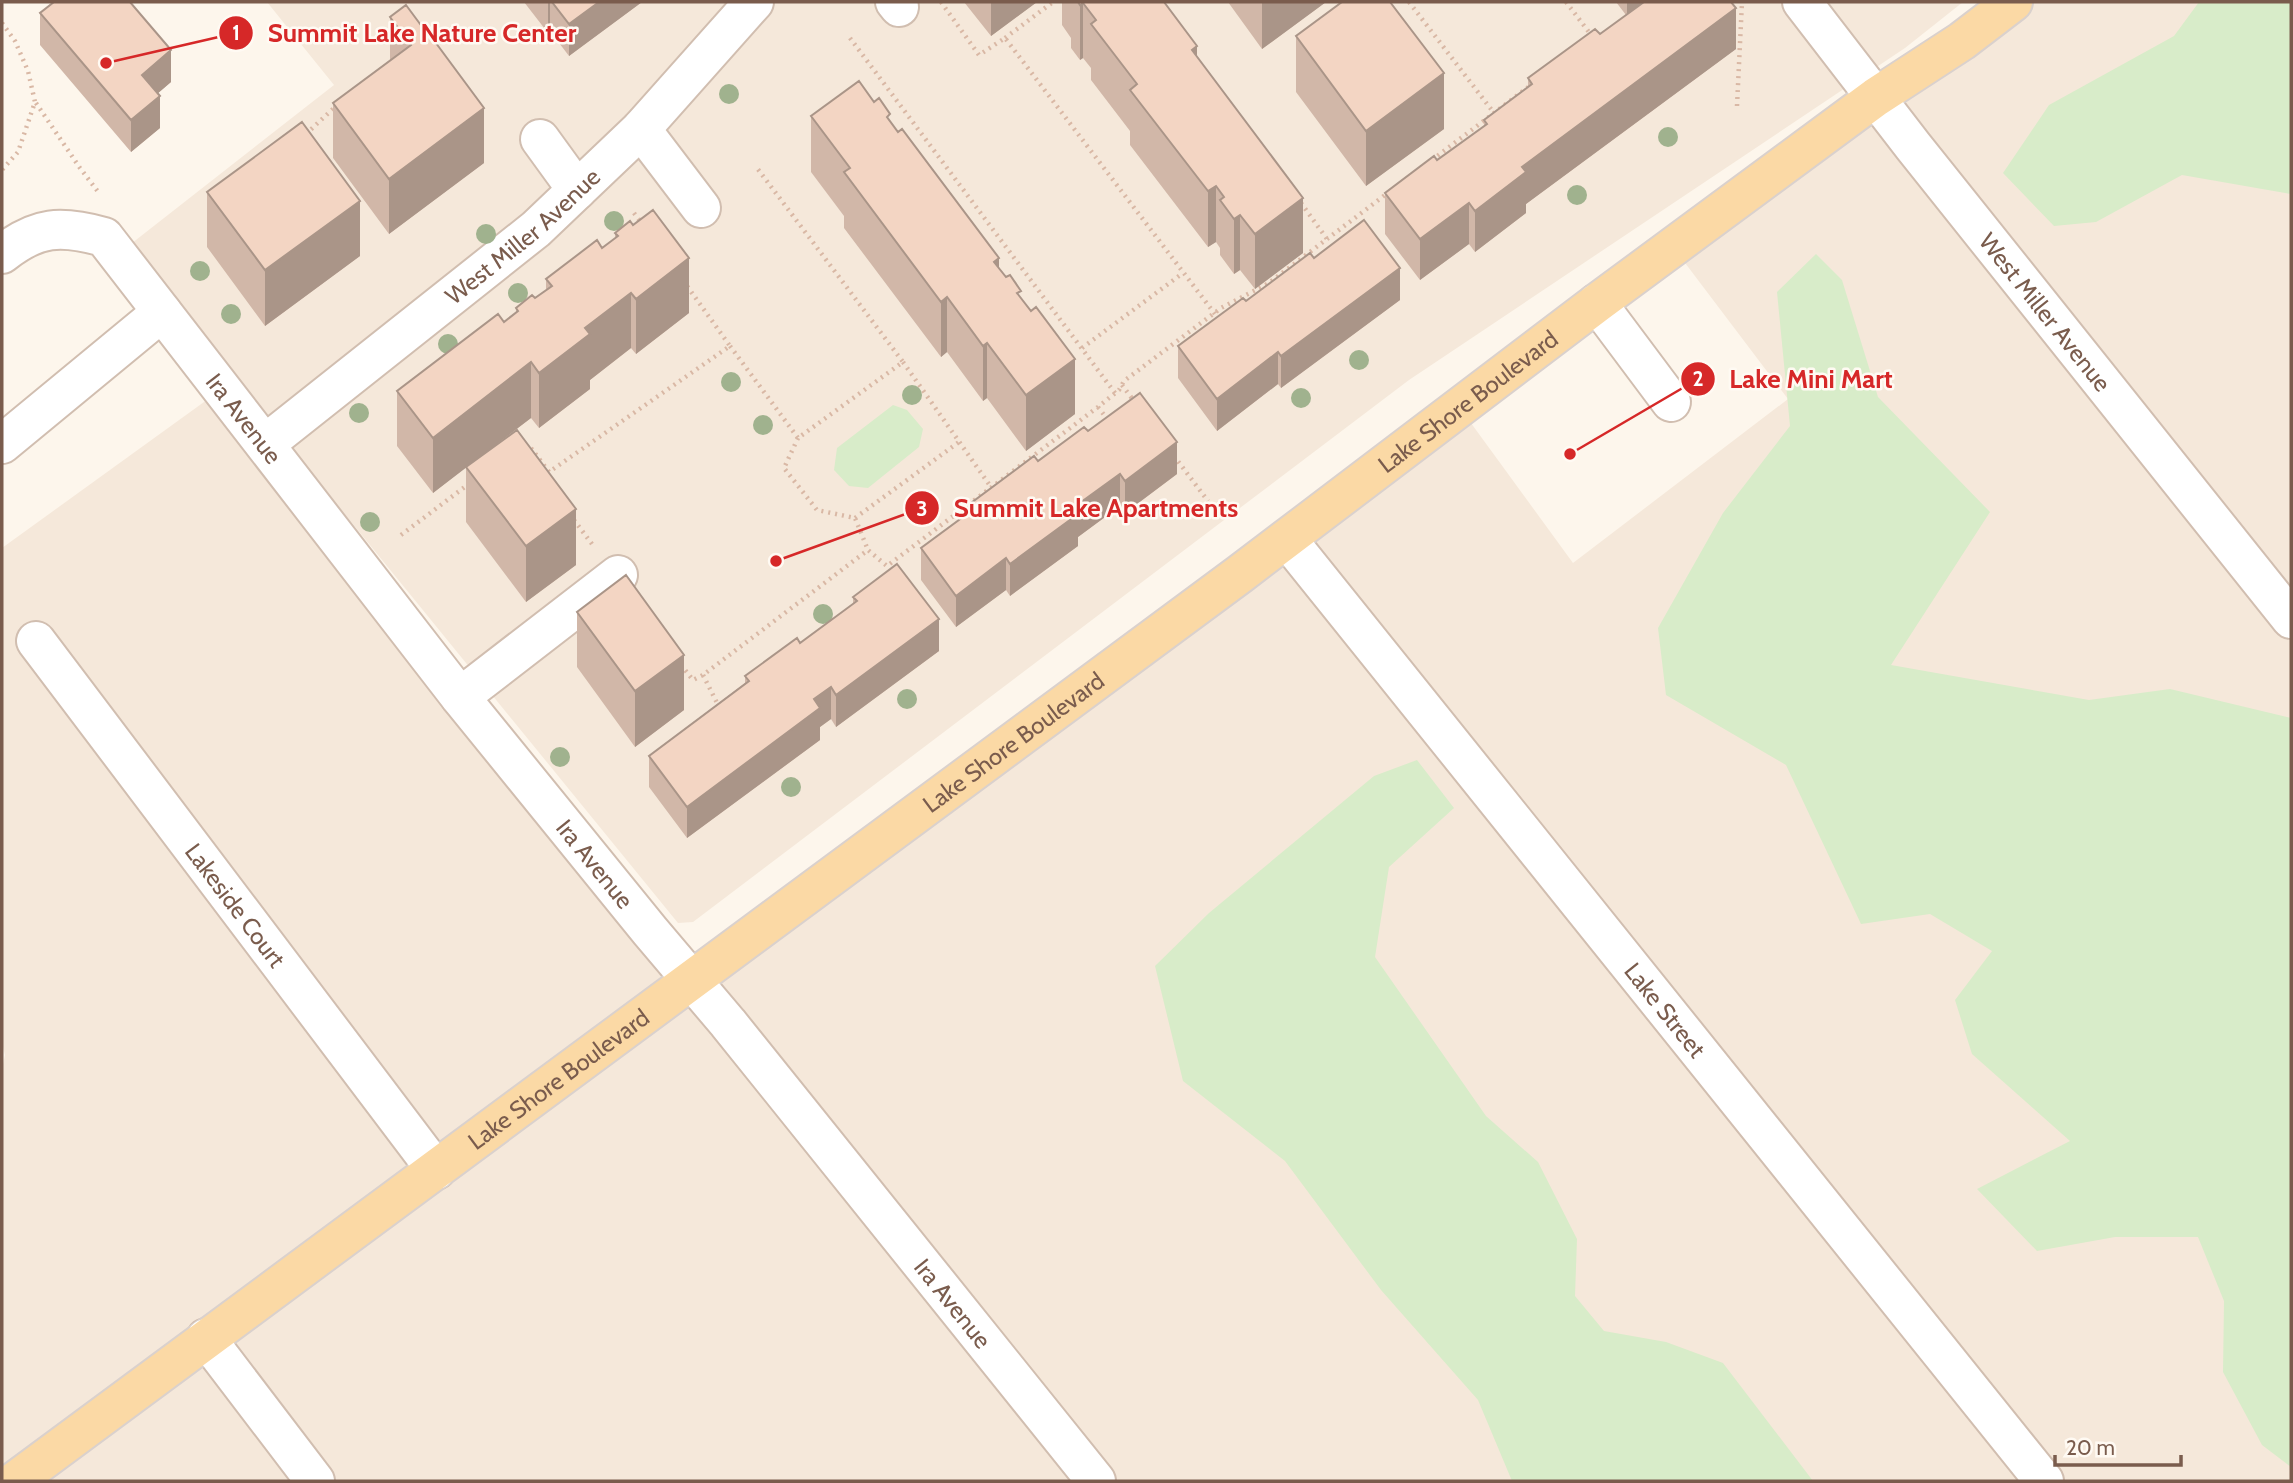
<svg xmlns="http://www.w3.org/2000/svg" width="2293" height="1483" viewBox="0 0 2293 1483" font-family="Cabin,sans-serif">
	<style>
		.residential { fill: #f5e8da }
		.green { fill: #d8ecc9 }
		.lines { fill: none; stroke-linecap: round; stroke-linejoin: round }
		.minor-casing { stroke: #d1beb0; stroke-width: 42 }
		.major-casing { stroke: #dad1cd; stroke-width: 42 }
		.path { stroke: #d9b8a5; stroke-width: 4.5; stroke-dasharray: 2 5; stroke-linecap: butt }
		.minor { stroke: #fff; stroke-width: 38 }
		.major { stroke: #fbd9a5; stroke-width: 38 }
		.tree { fill: #a0b28e }
		.wall { fill: #d1b7a8 }
		.shaded-wall { fill: #aa9588 }
		.building { fill: #f3d5c3; stroke: #aa9588; stroke-width: 2 }
		.labels { text-anchor: middle; dominant-baseline: central; stroke-width: 5; stroke-linejoin: round; paint-order: stroke }
		.street-label { font-size: 24px; fill: #7a5c4d; stroke: #fffaf3 }
		.leader { fill: none; stroke: #d62828; stroke-width: 2.5 }
		.callout-dot { fill: #d62828; stroke: #fffaf3; stroke-width: 2.5 }
		.mark-label { font-size: 21px; text-anchor: middle; font-weight: bold; fill: #fff }
		.callout-label { font-size: 26px; text-anchor: middle; font-weight: bold; fill: #d62828; stroke: #fffaf3; stroke-width: 5; stroke-linejoin: round; paint-order: stroke }
	</style>
	<rect width="100%" height="100%" fill="#fdf6ec"/>
	<!-- residential -->
	<path class="residential" d="M267,2h1696l-58,46 -496,332 -716,542 -15,1 -551,-676 207,-162z
		M2013,2h278v1479h-2289v-412l3,-14 -3,-12v-495l220,-159 469,591 769,-572 113,155 215,-164 -115,-152z"/>
	<!-- green -->
	<path class="green" d="M2199,2h92v192l-109,-19 -86,47 -42,4 -51,-53 46,-68 125,-69z
		M1816,254l26,26 36,117 112,115 -99,153 198,35 81,-11 121,29v749l-29,-22 -39,-73 1,-71 -26,-64h-83l-78,14 -60,-62 93,-48 -98,-87 -17,-54 37,-49 -62,-37 -69,10 -75,-159 -120,-70 -8,-67 65,-115 67,-87 -13,-134z
		M893,405l14,5 16,19 -4,18 -51,41 -19,-2 -15,-16 3,-22z
		M1417,760l37,48 -65,59 -14,90 111,159 52,46 39,77 -2,57 29,35 62,11 57,21 90,118h-301l-34,-81 -97,-110 -96,-129 -102,-80 -28,-115 54,-53 165,-137z"/>
	<g class="lines">
		<defs>
			<g id="minor">
				<path d="M895,2l4,5"/>
				<path id="s1" d="M1802,2l111,144 378,473"/>
				<path d="M641,129l60,79"/>
				<path d="M540,139l37,51"/>
				<path id="s2" d="M2,254c35,-28 59,-29 102,-17l356,460 190,234 78,92 368,458"/>
				<path d="M1597,303l74,99"/>
				<path d="M2,444l160,-132"/>
				<path id="s3" d="M265,444l271,-215 105,-100 113,-127"/>
				<path id="s4" d="M1287,539l757,942"/>
				<path id="s5" d="M36,641l400,529"/>
				<path d="M460,697l158,-122"/>
				<path d="M206,1338l109,143"/>
			</g>
			<g id="major">
				<path id="s6" d="M15,1481l1225,-907 357,-271 279,-206 86,-56 51,-39"/>
			</g>
		</defs>
		<!-- minor casing -->
		<use href="#minor" class="minor-casing"/>
		<!-- major casing -->
		<use href="#major" class="major-casing"/>
		<!-- path -->
		<path class="path" d="M941,2l38,53 26,-17 210,276
			M1409,2l85,111
			M1566,2l26,34
			M2,23l13,18 13,30 7,31 -17,50 -16,18
			M850,38l265,355
			M1005,38l48,-36
			M36,103l44,65 19,25
			M1737,106l5,-104
			M306,134l29,-27
			M1432,160l99,-75
			M1301,203l26,36
			M634,213l9,12
			M730,346l68,92 105,-76 -146,-194
			M1082,348l101,-75
			M903,362l88,125
			M1122,385l12,16
			M1098,407l10,13
			M798,438l-14,30 33,42 38,8 13,32
			M531,448l18,24 181,-126 -43,-60
			M1174,456l34,45
			M855,518l104,-76
			M574,520l18,24
			M401,535l69,-52
			M681,665l12,15 10,-5 165,-125 19,16 211,-159 21,-17 5,-9 97,-73 48,-25 120,-91
			M703,675l16,32"/>
		<!-- minor -->
		<use href="#minor" class="minor"/>
		<!-- major -->
		<use href="#major" class="major"/>
	</g>
	<!-- trees -->
	<g class="tree">
		<circle cx="729" cy="94" r="10"/>
		<circle cx="1668" cy="137" r="10"/>
		<circle cx="1577" cy="195" r="10"/>
		<circle cx="614" cy="221" r="10"/>
		<circle cx="486" cy="234" r="10"/>
		<circle cx="200" cy="271" r="10"/>
		<circle cx="518" cy="293" r="10"/>
		<circle cx="231" cy="314" r="10"/>
		<circle cx="448" cy="344" r="10"/>
		<circle cx="1359" cy="360" r="10"/>
		<circle cx="731" cy="382" r="10"/>
		<circle cx="912" cy="395" r="10"/>
		<circle cx="1301" cy="398" r="10"/>
		<circle cx="359" cy="413" r="10"/>
		<circle cx="763" cy="425" r="10"/>
		<circle cx="370" cy="522" r="10"/>
		<circle cx="823" cy="614" r="10"/>
		<circle cx="907" cy="699" r="10"/>
		<circle cx="560" cy="757" r="10"/>
		<circle cx="791" cy="787" r="10"/>
	</g>
	<!-- wall -->
	<path class="wall" d="M524,2h118l-73,54 -19,-25 -2,2z
		M964,2h73l-46,34z
		M1062,2h102l33,55 106,196 -48,36 -15,-19 -6,4 -14,-19v-7l-4,-6 -8,5 -78,-102v-14l-39,-51v-12l-8,-10 -3,2 -9,-12v-10l-9,-13z
		M1228,2h98l-64,47z
		M1616,2h115l5,47 -210,155v9l-51,39 -6,-8 -49,36 -35,-46v-41l52,-33 47,-34v-6l44,-33v-9l72,-44 26,-19z
		M406,5l78,158 -95,71 -56,-76v-55l57,-43v-43z
		M40,13l131,69 -13,11 2,35 -29,24 -91,-107z
		M1296,36l148,93 -78,57 -70,-94z
		M874,102l16,20 131,177 54,115 -49,37 -39,-53 -4,3 -36,-49 -6,5 -97,-129v-12l-33,-44v-56z
		M207,192l153,64 -95,70 -58,-79z
		M615,233l74,80 -53,41 -5,-6 -41,32v9l-51,39 -8,-10 -62,47 107,100 -50,37 -60,-80v-55l-33,26 -36,-47v-55l107,-69 12,-9v-5l19,-10 11,-7v-12l56,-31 13,-10z
		M1314,258l86,42 -119,88 -3,-4 -61,47 -39,-53v-32z
		M1088,431l89,43 -52,39 -5,-7 -42,31v9l-68,50 -4,-6 -50,37 -35,-47v-32l46,-34v-8l71,-45z
		M853,597l86,54 -103,76 -5,-8 -11,8v13l-133,98 -38,-51v-31l96,-73v-7l55,-33 53,-39z
		M577,612l107,98 -49,37 -58,-80z"/>
	<!-- shaded-wall -->
	<path class="shaded-wall" d="M548,2h2v29l-2,2z
		M599,2h43l-73,54v-32z
		M991,2h46l-46,34z
		M1262,2h64l-64,47z
		M1627,2h21l-21,15z
		M1083,3v55l-3,2v-55z
		M1736,8v41l-210,155v9l-51,39v-41l47,-44z
		M1197,46v56l-5,-52z
		M171,50v32l-29,25v-32z
		M1444,73v56l-78,57v-55z
		M160,96v32l-29,24v-32z
		M484,108v55l-95,71v-55z
		M1216,186v56l-8,5v-56z
		M1303,198v55l-48,36v-55z
		M360,201v55l-95,70v-56z
		M1469,203v41l-49,36v-41z
		M1240,215v55l-6,4v-55z
		M689,258v55l-53,41v-55z
		M999,258v56l-5,-52z
		M1400,268v32l-119,88v-32z
		M631,293v55l-41,32v9l-51,39v-55l46,-45z
		M947,297v55l-6,5v-55z
		M987,343v55l-4,3v-55z
		M1278,352v32l-61,47v-32z
		M1075,359v55l-49,37v-56z
		M531,362v56l-98,75v-55z
		M1177,442v32l-52,39v-32z
		M1120,474v32l-42,31v9l-68,50v-32l63,-56z
		M576,509v56l-50,37v-56z
		M1006,558v32l-50,37v-31z
		M939,619v32l-103,76v-32z
		M684,655v55l-49,37v-56z
		M831,687v32l-11,8v13l-133,98v-31l127,-108z"/>
	<!-- building -->
	<path class="building" d="M54,2h76l41,48 -29,25 18,21 -29,24 -91,-107z
		M552,2h47l-30,22z
		M1078,2h86l33,44 -5,4 111,148 -48,36 -15,-19 -6,4 -14,-19 4,-3 -8,-11 -8,5 -78,-101 7,-6 -46,-60 5,-4 -13,-17 -3,2z
		M1342,2h48l54,71 -78,58 -70,-95z
		M1644,2h87l5,6 -214,159 4,5 -51,39 -6,-8 -49,36 -35,-46 49,-37 3,4 50,-36 -3,-4 48,-36 -4,-6 67,-49 5,5z
		M406,5l20,27 1,-1 57,77 -95,71 -56,-76 78,-58 -21,-28z
		M859,81l15,21 5,-4 11,16 -3,3 11,15 4,-3 97,129 -5,4 12,15 4,-2 11,16 -4,2 14,18 5,-4 39,52 -49,36 -39,-52 -4,3 -36,-49 -6,5 -97,-130 6,-4 -39,-52z
		M302,122l58,79 -95,69 -58,-78z
		M653,210l36,48 -53,41 -5,-6 -46,35 5,6 -51,39 -8,-11 -98,76 -36,-47 101,-77 6,8 14,-11 -2,-3 16,-13 3,3 17,-12 -6,-7 51,-39 5,8 16,-12 -3,-3 15,-12 3,4z
		M1364,220l36,48 -119,88 -3,-4 -61,47 -39,-53 65,-48 3,3 64,-48 4,5z
		M1140,393l37,49 -52,39 -5,-7 -47,34 5,6 -68,50 -4,-6 -50,38 -35,-48 50,-37 -4,-5 67,-50 4,5 46,-34 4,4z
		M517,430l59,79 -50,37 -60,-79z
		M897,564l42,55 -103,76 -5,-8 -17,12 6,9 -133,99 -38,-51 100,-75 -4,-5 52,-38 3,5 57,-42 -4,-4z
		M626,575l58,80 -49,36 -58,-79z"/>
	<g class="labels">
		<!-- street labels -->
		<g class="street-label">
			<text stroke="none"><textPath href="#s3" startOffset="331">West Miller Avenue</textPath></text>
			<text stroke="none"><textPath href="#s1" startOffset="394">West Miller Avenue</textPath></text>
			<text stroke="none"><textPath href="#s6" startOffset="1810">Lake Shore Boulevard</textPath></text>
			<text stroke="none"><textPath href="#s2" startOffset="338">Ira Avenue</textPath></text>
			<text stroke="none"><textPath href="#s6" startOffset="1242">Lake Shore Boulevard</textPath></text>
			<text stroke="none"><textPath href="#s2" startOffset="905">Ira Avenue</textPath></text>
			<text stroke="none"><textPath href="#s5" startOffset="331">Lakeside Court</textPath></text>
			<text stroke="none"><textPath href="#s4" startOffset="604">Lake Street</textPath></text>
			<text stroke="none"><textPath href="#s6" startOffset="676">Lake Shore Boulevard</textPath></text>
			<text stroke="none"><textPath href="#s2" startOffset="1472">Ira Avenue</textPath></text>
		</g>
	</g>
	<!-- callouts -->
	<path class="leader" d="M106 63L236 33M1570 454L1698 379M776 561L922 508"/>
	<g class="callout-dot">
		<circle cx="106" cy="63" r="7"/>
		<circle cx="1570" cy="454" r="7"/>
		<circle cx="776" cy="561" r="7"/>
		<circle cx="236" cy="33" r="18"/>
		<circle cx="1698" cy="379" r="18"/>
		<circle cx="922" cy="508" r="18"/>
	</g>
	<g class="mark-label">
		<text x="236" y="40">1</text>
		<text x="1698" y="386">2</text>
		<text x="922" y="516">3</text>
	</g>
	<g class="callout-label">
		<text x="422" y="42">Summit Lake Nature Center</text>
		<text x="1811" y="388">Lake Mini Mart</text>
		<text x="1096" y="517">Summit Lake Apartments</text>
	</g>
	<!-- border -->
	<rect width="2293" height="1483" fill="none" stroke="#7a5c4d" stroke-width="7"/>
	<!-- scale -->
	<path d="M2055 1455v10h126v-10" fill="none" stroke="#7a5c4d" stroke-width="3.5"/>
	<text x="2066" y="1455" font-size="21" fill="#7a5c4d" stroke="#fffaf3" stroke-width="5" paint-order="stroke">20 m</text>
</svg>
